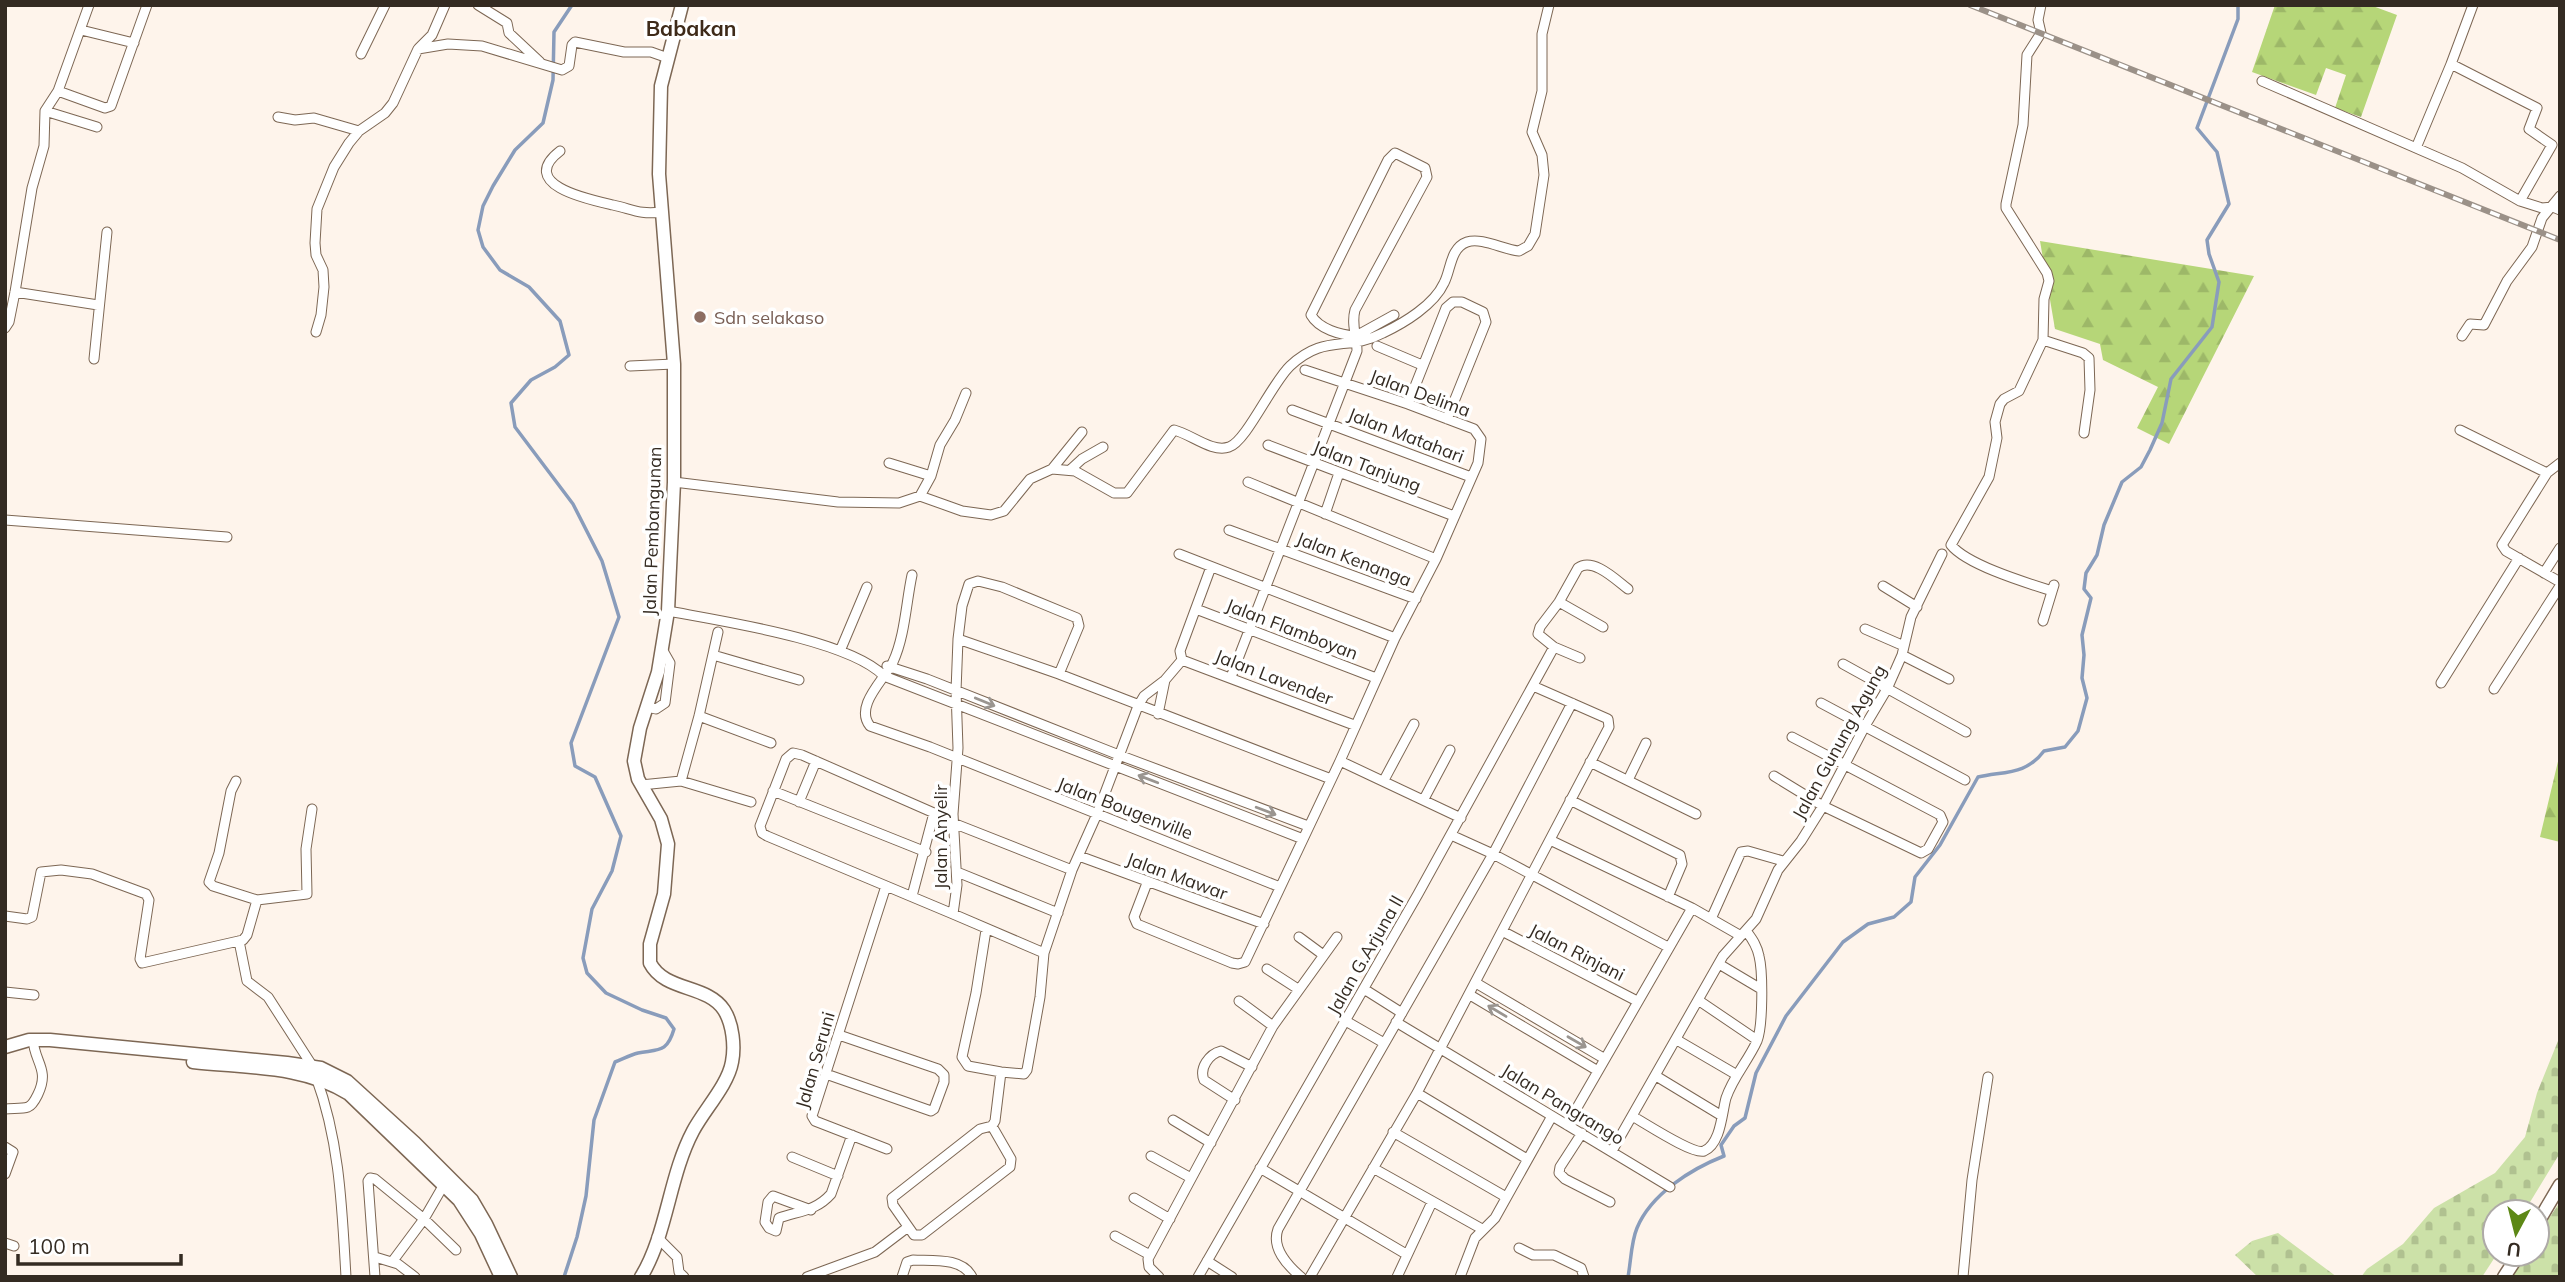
<svg xmlns="http://www.w3.org/2000/svg" width="2565" height="1282" viewBox="0 0 2565 1282" font-family="Mulish,sans-serif">
	<style>
		.forest { fill: url(#forest-firs) }
		.cemetery { fill: url(#cemetery-stones) }
		.lines { fill: none; stroke-linecap: round; stroke-linejoin: round }
		.stream { stroke: #899cbb; stroke-width: 3.5 }
		.street-casing { stroke: #7d6754; stroke-width: 11 }
		.secondary-casing { stroke: #7d6754; stroke-width: 15 }
		.street { stroke: #fff; stroke-width: 9 }
		.secondary { stroke: #fff; stroke-width: 12 }
		.rail-casing { stroke: #9b9188; stroke-width: 6 }
		.rail { stroke: #fff; stroke-width: 3.5; stroke-dasharray: 10; stroke-linecap: butt }
		.oneway { stroke: #9a9590 }
		.education-dot { fill: #8d6e63; stroke: #fff; stroke-width: 2.5 }
		.labels { text-anchor: middle; dominant-baseline: central; stroke-width: 7; stroke-linejoin: round; paint-order: stroke }
		.education-label { font-size: 18px; fill: #785e54; stroke: #fff; text-anchor: start }
		.street-label { font-size: 18px; fill: #342b22; stroke: #fff }
		.quarter-label { font-size: 21px; font-weight: bold; fill: #3e2a19; stroke: #fff }
	</style>
	<defs>
		<pattern id="forest-firs" width="22" height="20" patternUnits="userSpaceOnUse" patternTransform="scale(1.75)"><rect width="22" height="20" fill="#b6d678"/><path d="M5 1l3.5 6h-7zM16 11l3.5 6h-7z" fill="#9db868"/></pattern>
		<pattern id="cemetery-stones" width="16" height="16" patternUnits="userSpaceOnUse" patternTransform="scale(1.75)"><rect width="16" height="16" fill="#cce1a8"/><path d="M2 7V4a2 2 0 0 1 4 0v3zM10 15v-3a2 2 0 0 1 4 0v3z" fill="#b0c190"/></pattern>
	</defs>
	<rect width="100%" height="100%" fill="#fef4eb"/>
	<!-- forest -->
	<path class="forest" d="M2275,5h95l27,10 -36,102 -26,-9 11,-33 -20,-7 -10,27 -64,-23z
		M2040,241l214,35 -85,168 -32,-16 21,-41 -55,-27 -3,-16 -45,-15z
		M2560,753v89l-20,-5z"/>
	<!-- cemetery -->
	<path class="cemetery" d="M2560,1036v117l-36,59h-29v42h2l-15,23h-121l6,-8 36,-25 31,-36 61,-35 30,-36 12,-44z
		M2560,1202v75h-50l15,-23h12v-18z
		M2278,1233l59,44h-79l-23,-22 17,-14z"/>
	<g class="lines">
		<!-- stream -->
		<path class="stream" d="M564,1277l13,-40 9,-41 8,-76 21,-58c8,-3 15,-7 23,-9 21,-4 29,0 36,-24l-8,-11 -24,-8 -36,-17 -19,-20 -4,-15 9,-49 20,-38 9,-35 -26,-59 -20,-11 -4,-23 48,-126 -17,-56 -29,-57 -58,-77 -4,-24 20,-23 24,-13 14,-12 -9,-34 -31,-34 -29,-17 -17,-23 -5,-17 5,-24 10,-20 22,-36 28,-27 10,-43 1,-48 18,-27
			M1628,1277c3,-16 3,-35 9,-49 14,-34 54,-59 87,-72l-3,-11 13,-19 11,-8 11,-45 30,-57 57,-74 25,-18 26,-7 17,-15 4,-25 25,-32 38,-68c27,-6 48,-2 66,-26l21,-4 13,-16 9,-33 -5,-20 2,-23 -2,-20 9,-37 -7,-9 2,-16 11,-18 7,-30 18,-43 19,-15 9,-17 12,-27 9,-44 41,-52 7,-45 -10,-28 -2,-14 22,-36 -12,-52 -20,-24 41,-109v-14"/>
		<defs>
			<path id="street" d="M478,5l29,18 2,10 31,29
				M2041,5l-3,15 3,13 -14,22 -4,70 -17,79v4l41,65 2,8 -5,18 -1,41 -24,51 -15,8 -4,5 -5,18 2,16 -8,39 -38,68c16,20 76,38 101,46
				M2473,5l-22,59 86,44 -8,21 23,16 -32,56
				M81,30l53,13
				M419,48l13,-13 13,-30
				M361,54l24,-49
				M2262,81l200,87 58,33 22,7 11,-1 7,3
				M58,91l47,17 6,-2 36,-101
				M45,111l52,16
				M278,117l17,3 19,-2 45,13
				M2416,148l35,-84
				M560,151c-44,34 31,49 53,54 19,4 27,10 48,7
				M15,292l83,13
				M5,328l4,-6 6,-30 17,-104 12,-42 1,-35 13,-20 31,-86
				M316,332l5,-17 3,-28 -1,-17 -7,-15 -1,-12 2,-34 17,-42 15,-24 10,-12 26,-18 8,-10 25,-54 30,-5 34,2 80,24 7,-4 3,-21 3,-3 49,10h27l17,6
				M2462,336l8,-12 14,1 23,-44 25,-34 10,-29 18,-22
				M2043,340l40,13 6,5 1,32 -6,43
				M1377,346l45,19
				M94,359l13,-127
				M630,366l44,-2
				M1408,404l38,-96 7,-6h9l21,10 3,10 -39,97
				M1292,410l179,67
				M2460,430l87,43
				M1268,445l186,71
				M889,463l42,13
				M2560,463l-13,10 -45,72 4,6 54,31
				M1052,469l30,-37
				M1070,470l12,-11 21,-12
				M674,482l164,20 61,1 21,-7 42,15 29,4 13,-4 26,-32 22,-10 23,2 39,22h13l47,-63c17,4 38,23 55,17 17,-5 43,-64 61,-81 35,-33 57,-14 93,-33 21,-10 51,-28 61,-50 7,-13 6,-35 23,-41 15,-5 37,8 52,9l9,-5 7,-12 9,-59 -2,-20 -10,-23 10,-41v-57l7,-29
				M1248,482l188,77
				M920,496l11,-20 9,-31 15,-25 11,-27
				M1325,514l14,-41
				M5,520l222,17
				M1229,530l187,69
				M1179,554l216,84
				M2544,573l16,-25
				M912,575c-6,28 -7,61 -19,87 -9,18 -39,44 -23,64l60,21 350,140
				M1883,586l34,21
				M1559,602l44,25
				M1196,609l180,69
				M668,611c53,10 181,29 216,65l419,163
				M2043,621l11,-36
				M1865,629l39,17
				M958,639l101,35 272,105
				M840,651l27,-64
				M713,655l86,25
				M1902,655l47,24
				M1580,658l-26,-11 -16,-13 2,-7 19,-25 19,-34c15,-11 38,12 50,21
				M1182,660l172,65
				M1843,664l123,68
				M887,666l40,13 192,76 189,71
				M1231,677l126,-326c0,-15 -6,-26 -2,-41l72,-133 -2,-9 -30,-15 -7,7 -77,155c8,14 29,20 45,21l38,-21
				M2441,683l78,-125
				M2494,689l66,-103
				M1821,703l144,77
				M647,707l9,2 9,-6 5,-40 -8,-14
				M1158,714l7,-34
				M699,716l72,27
				M1340,761l121,57
				M1590,762l106,52
				M1774,776l49,30 98,47 7,-4 15,-27 -3,-7 -148,-78
				M1384,780l30,-56
				M1628,780l18,-37
				M236,781l-5,10 -12,62 -10,29 4,4 44,14
				M681,781l70,21
				M641,785l40,-4 18,-65 19,-84
				M773,791l153,61
				M1424,799l26,-49
				M1570,800l110,55 2,9 -14,33
				M799,802l17,-41
				M953,823l119,47
				M1451,835l42,19 175,93
				M1550,840l142,68 49,28
				M1079,856l185,68
				M957,872l101,41
				M1147,883l-13,34 3,7 95,39 6,1 7,-2 95,-201 55,-123 41,-79 42,-96 3,-24 -7,-10 -66,-25 -103,-34
				M886,886l-74,230 3,5 72,28
				M912,896l22,-83
				M953,914l-186,-78 -5,-3 -2,-7 26,-67 7,-6 9,2 132,58 19,1
				M5,916l22,3 5,-2 9,-45 20,-2 31,4 54,20 3,6 -9,59 2,4 101,-23 4,-5 10,-35 50,-6 -1,-45 6,-40
				M1711,919l30,-67 7,-1 35,10
				M986,930l-10,63 -14,64 6,9 33,6 23,2 3,-4 13,-73 4,-44 28,-83 25,-56 41,-108 6,-10 21,-16 17,-20 -2,-9 31,-84
				M1502,931l135,70
				M1299,937l23,17
				M239,941l8,40 21,16 45,70
				M1044,953l-91,-39 4,-29 -4,-71 5,-66 -2,-57 2,-52 4,-33 7,-22 9,-3 24,6 75,31 2,8 -20,48
				M1719,964l42,25
				M1267,969l31,20
				M1476,983l129,76
				M1364,989l38,24
				M5,992l29,3
				M1470,995l128,76
				M1698,1000l59,40
				M1239,1001l34,25
				M1344,1020l40,23
				M1396,1022l274,165
				M1677,1040l60,35
				M826,1074l105,37 3,-2 10,-27v-7l-6,-6 -99,-34
				M1656,1076l66,40
				M316,1077c24,65 26,132 30,200
				M1417,1093l110,66
				M1235,1100l-31,-20c-5,-12 5,-26 17,-29l31,16
				M5,1109c7,-1 17,0 23,-2 5,-2 8,-9 10,-13 12,-25 -4,-32 -5,-55
				M1632,1116c13,7 61,39 72,35 17,-7 18,-39 22,-53 7,-21 22,-37 31,-57 6,-15 6,-69 2,-85 -2,-10 -6,-16 -12,-24
				M1173,1120l38,23
				M1567,1125l125,-217
				M992,1126l-12,3 -88,69 1,7 21,30h8l88,-68 1,-8 -19,-33 3,-5 6,-49
				M1393,1132l113,65
				M1582,1133l-22,34 -1,6 6,6 45,23
				M5,1147l8,5 -8,22
				M1612,1151l111,-195 33,-37 22,-49 23,-29 22,-35 42,-80 22,-37 15,-34 9,-38 31,-63
				M1151,1156l40,22
				M792,1157l46,19
				M1260,1168l146,86
				M1373,1168l109,61
				M1134,1198l36,21
				M811,1210l-38,-14 -5,6 -3,20 4,6 7,3 3,-13c20,-7 37,-7 52,-24l21,-59
				M1115,1236l35,19
				M657,1237l20,20 2,15 5,5
				M5,1243l9,3
				M1519,1248l14,7h21l27,13 3,9
				M375,1257l23,7 17,13
				M1207,1261l25,16
				M392,1262l32,-43 22,-38
				M375,1277l-7,-96 2,-3 5,1 49,40 32,31
				M807,1277l68,-25 33,-25
				M902,1277l5,-15 6,-2c19,1 49,-3 59,17
				M1159,1277l-10,-10 -1,-8 125,-233 64,-89
				M1198,1277l220,-383 136,-247
				M1301,1277c-14,-12 -30,-29 -23,-48l215,-375 79,-151
				M1310,1277l107,-184 192,-366 -1,-8 -75,-33
				M1397,1277l35,-75
				M1460,1277l15,-39 20,-20 57,-102
				M1963,1277l9,-97 16,-103"/>
			<path id="secondary" d="M5,1047l24,-7h21l237,23 34,5 26,13 68,62 57,57 14,24 25,53
				M193,1062c52,6 111,3 156,32l110,106 22,34 20,43
				M2537,1224l23,-39
				M641,1277c26,-42 28,-101 52,-146 11,-21 35,-46 39,-69 3,-15 1,-38 -8,-52 -17,-26 -59,-18 -74,-47v-19l14,-50 4,-50 -7,-25 -23,-40 -4,-18 6,-33 18,-56 10,-61 6,-129v-118l-15,-190 2,-88 21,-81
				M2504,1277l15,-23"/>
		</defs>
		<!-- street casing -->
		<use href="#street" class="street-casing"/>
		<!-- secondary casing -->
		<use href="#secondary" class="secondary-casing"/>
		<!-- street -->
		<use href="#street" class="street"/>
		<!-- secondary -->
		<use href="#secondary" class="secondary"/>
		<defs>
			<path id="rail" d="M1970,5l590,235"/>
		</defs>
		<!-- rail casing -->
		<use href="#rail" class="rail-casing"/>
		<!-- rail -->
		<use href="#rail" class="rail"/>
	</g>
	<!-- one-way arrows -->
	<defs><path id="oneway-shaft" d="M-6 0H5M1.5-3L5.5 0L1.5 3" fill="none" stroke-width="1.6" stroke-linecap="round" stroke-linejoin="round" transform="scale(1.75)"/></defs>
	<g class="oneway">
		<use href="#oneway-shaft" transform="translate(985 702) rotate(22)"/>
		<use href="#oneway-shaft" transform="translate(1148 779) rotate(-159)"/>
		<use href="#oneway-shaft" transform="translate(1266 811) rotate(21)"/>
		<use href="#oneway-shaft" transform="translate(1497 1011) rotate(-149)"/>
		<use href="#oneway-shaft" transform="translate(1577 1042) rotate(30)"/>
	</g>
	<!-- markers -->
	<circle class="education-dot" cx="700" cy="317" r="7"/>
	<g class="labels">
		<!-- education labels -->
		<g class="education-label">
			<text x="714" y="317">Sdn selakaso</text>
		</g>
		<!-- street labels -->
		<g class="street-label">
			<text transform="translate(1420 393) rotate(20)">Jalan Delima</text>
			<text transform="translate(1406 435) rotate(21)">Jalan Matahari</text>
			<text transform="translate(1367 466) rotate(21)">Jalan Tanjung</text>
			<text transform="translate(652 531) rotate(-88)">Jalan Pembangunan</text>
			<text transform="translate(1354 559) rotate(21)">Jalan Kenanga</text>
			<text transform="translate(1292 629) rotate(21)">Jalan Flamboyan</text>
			<text transform="translate(1274 677) rotate(21)">Jalan Lavender</text>
			<text transform="translate(1839 742) rotate(-61)">Jalan Gunung Agung</text>
			<text transform="translate(1125 808) rotate(21)">Jalan Bougenville</text>
			<text transform="translate(940 837) rotate(-90)">Jalan Anyelir</text>
			<text transform="translate(1177 876) rotate(20)">Jalan Mawar</text>
			<text transform="translate(1577 952) rotate(27)">Jalan Rinjani</text>
			<text transform="translate(1365 955) rotate(-60)">Jalan G.Arjuna ll</text>
			<text transform="translate(815 1060) rotate(-74)">Jalan Seruni</text>
			<text transform="translate(1563 1104) rotate(31)">Jalan Pangrango</text>
		</g>
		<!-- quarter labels -->
		<g class="quarter-label">
			<text x="691" y="28">Babakan</text>
		</g>
	</g>
	<!-- border -->
	<rect width="2565" height="1282" fill="none" stroke="#342b22" stroke-width="14"/>
	<!-- north arrow -->
	<g transform="translate(2516 1233) rotate(187)"><circle r="33" fill="#ffffff" stroke="#aeaaa7" stroke-width="2"/>
	<path d="M0-5L12 26L0 18L-12 26Z" fill="#5d8816"/>
	<text y="-10" font-size="19" font-weight="bold" text-anchor="middle" fill="#342b22">U</text>
	</g>
	<!-- scale -->
	<path d="M18 1254v10h163v-10" fill="none" stroke="#342b22" stroke-width="3.5"/>
	<text x="28" y="1254" font-size="21" fill="#342b22" stroke="#ffffff" stroke-width="5" paint-order="stroke">100 m</text>
</svg>
